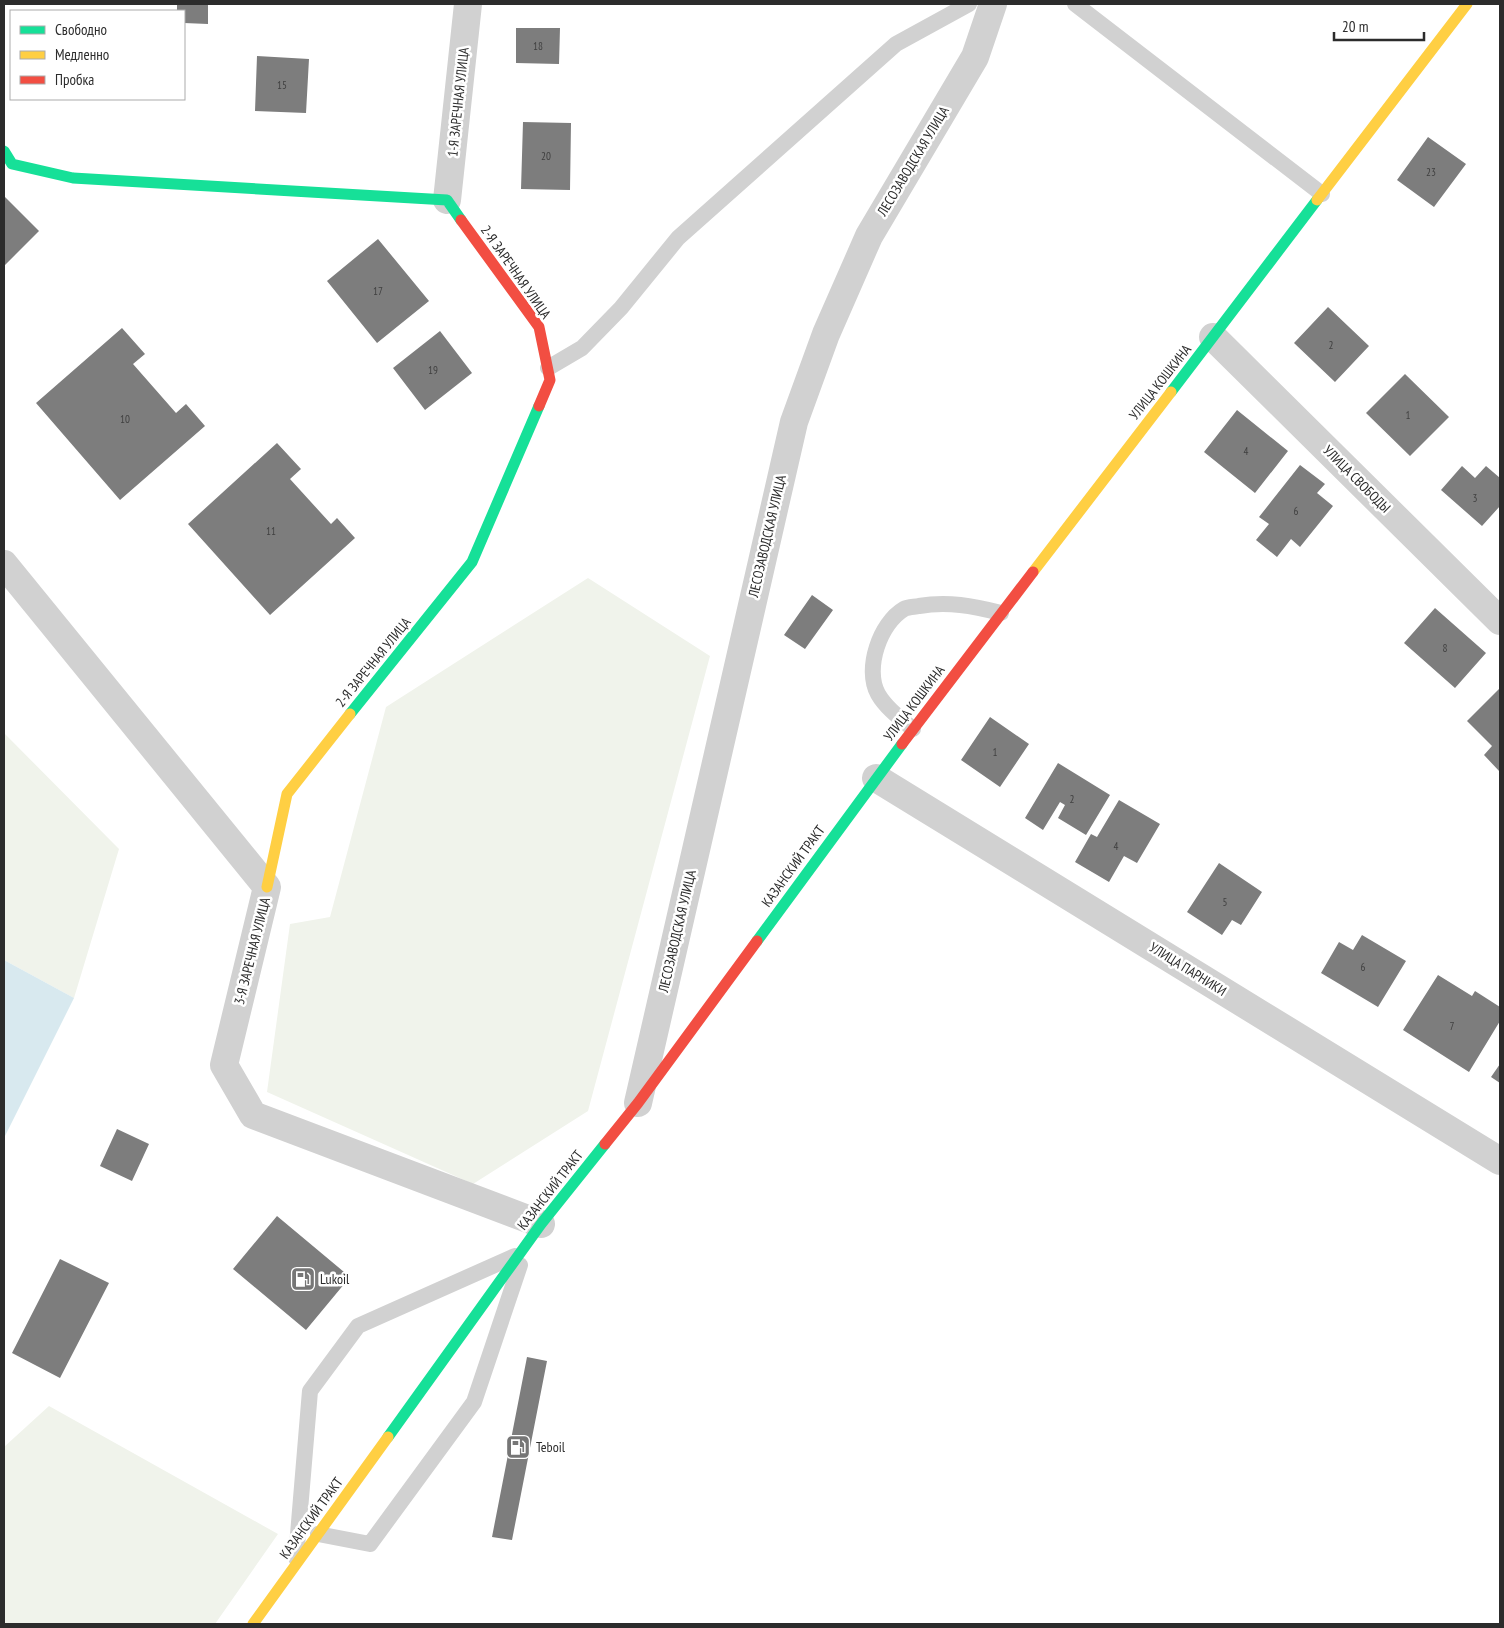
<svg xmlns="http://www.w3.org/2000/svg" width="1504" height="1628" viewBox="0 0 1504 1628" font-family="'PT Sans Narrow',sans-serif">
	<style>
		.green { fill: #f0f3eb }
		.water { fill: #d8e9ef }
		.building { fill: #7d7d7d }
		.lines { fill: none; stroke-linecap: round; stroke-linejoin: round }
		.lane { stroke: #d1d1d1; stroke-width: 16 }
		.street { stroke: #d1d1d1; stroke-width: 28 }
		.fast { stroke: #16e098; stroke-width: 11 }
		.slow { stroke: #ffcf43; stroke-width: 11 }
		.jam { stroke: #f24e42; stroke-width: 11 }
		.labels { text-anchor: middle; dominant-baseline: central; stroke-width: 5; stroke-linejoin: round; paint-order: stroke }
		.number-label { font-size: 11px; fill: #404040 }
		.street-label { font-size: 14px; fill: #2c2c2c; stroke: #fff }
		.poi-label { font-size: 14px; fill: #2c2c2c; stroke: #fff; text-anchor: start }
	</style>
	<rect width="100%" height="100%" fill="#fff"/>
	<!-- green -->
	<path class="green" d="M588,578l122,78 -122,455 -115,73 -206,-92 23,-168 40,-7 56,-210z
		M4,733l115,116 -45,149 -70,-38z
		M49,1406l229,128 -63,90h-211v-177z"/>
	<!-- water -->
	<path class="water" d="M4,960l70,38 -70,140z"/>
	<!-- building -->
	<path class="building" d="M177,4h31v20l-24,-1v-12h-7z
		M516,28h44l-1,36 -43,-1z
		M257,56l52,3 -3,54 -51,-2z
		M523,122l48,1 -1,67 -49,-1z
		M1428,137l38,27 -32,43 -37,-27z
		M4,196l35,35 -35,35z
		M378,239l51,62 -52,42 -50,-62z
		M1328,307l41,39 -34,36 -41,-39z
		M122,328l23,26 -12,10 43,49 10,-9 19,22 -85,74 -84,-97z
		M440,331l32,42 -47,37 -32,-42z
		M1405,374l44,43 -39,39 -44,-43z
		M1237,410l51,41 -33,42 -51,-41z
		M277,443l24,26 -11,10 41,45 6,-6 18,20 -85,77 -82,-91z
		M1300,465l25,19 -8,9 16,13 -33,41 -9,-8 -14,18 -21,-17 13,-16 -10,-7z
		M1462,466l13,12 11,-12 14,12v28l-18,20 -41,-36z
		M812,595l21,15 -28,39 -21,-14z
		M1435,608l51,45 -31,35 -51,-45z
		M1500,688v84l-16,-17 8,-9 -25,-25z
		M990,717l39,27 -29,43 -39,-27z
		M1058,763l52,32 -24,40 -28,-17 7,-13 -5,-3 -17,28 -18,-12z
		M1119,800l41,24 -23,39 -13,-7 -15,26 -34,-20 16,-28 6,3z
		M1219,863l43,29 -21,33 -9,-5 -10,15 -35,-23z
		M1362,935l44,26 -28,46 -57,-34 18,-31 14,8z
		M1438,975l34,21 3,-5 25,16v14l-31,51 -66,-42z
		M1500,1064v19l-9,-6z
		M117,1129l32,15 -17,37 -32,-15z
		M277,1216l73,61 -44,53 -73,-61z
		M60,1259l49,24 -49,95 -48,-25z
		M527,1357l20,4 -35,179 -20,-3z"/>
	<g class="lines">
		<!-- lane -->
		<path class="lane" d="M1075,4l247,190
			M548,368l34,-20 39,-40 57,-70 218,-194 73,-40
			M913,729c-12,-10 -27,-21 -35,-35 -14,-25 2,-71 26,-85 4,-2 10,-2 15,-3 29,-5 54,0 82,7
			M318,1534l52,10 104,-142 46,-137
			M296,1558l14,-167 48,-65 157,-70"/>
		<!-- street -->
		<path class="street" d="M447,200l21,-196
			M1213,337l287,284
			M4,564l263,323 -43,178 29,50 288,109
			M876,778l624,383
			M638,1103l156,-681 32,-88 43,-98 106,-179 18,-53"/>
		<!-- fast -->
		<path class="fast" d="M4,151l8,13 61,14 374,22 14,20
			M1171,392l146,-192
			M350,714l122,-152 67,-156
			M757,941l145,-197
			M388,1437l153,-213 64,-80"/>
		<!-- slow -->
		<path class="slow" d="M1317,200l150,-196
			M1033,572l138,-180
			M267,887l20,-93 63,-80
			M253,1624l135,-187"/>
		<!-- jam -->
		<path class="jam" d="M461,220l78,107 11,53 -11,26
			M902,744l131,-172
			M605,1144l33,-41 119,-162"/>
	</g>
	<!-- icons -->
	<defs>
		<symbol id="fuel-square" viewBox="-11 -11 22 22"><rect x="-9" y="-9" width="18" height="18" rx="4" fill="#767676" stroke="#fff"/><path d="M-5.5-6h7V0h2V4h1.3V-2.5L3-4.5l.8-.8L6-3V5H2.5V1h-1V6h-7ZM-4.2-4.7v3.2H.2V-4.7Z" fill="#fff"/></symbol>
	</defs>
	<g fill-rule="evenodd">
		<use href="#fuel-square" x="289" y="1265" width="28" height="28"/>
		<use href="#fuel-square" x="504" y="1433" width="28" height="28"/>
	</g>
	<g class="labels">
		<!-- number labels -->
		<g class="number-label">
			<text x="538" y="46">18</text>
			<text x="282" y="85">15</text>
			<text x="546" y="156">20</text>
			<text x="1431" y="172">23</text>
			<text x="378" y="291">17</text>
			<text x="1331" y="345">2</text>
			<text x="433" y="370">19</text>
			<text x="1408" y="415">1</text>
			<text x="125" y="419">10</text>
			<text x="1246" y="451">4</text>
			<text x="1475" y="498">3</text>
			<text x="1296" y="511">6</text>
			<text x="271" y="531">11</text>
			<text x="1445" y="648">8</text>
			<text x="995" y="752">1</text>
			<text x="1072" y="799">2</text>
			<text x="1116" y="846">4</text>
			<text x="1225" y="902">5</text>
			<text x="1363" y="967">6</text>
			<text x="1452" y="1026">7</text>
		</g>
		<!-- street labels -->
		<g class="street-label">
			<text transform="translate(458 102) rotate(-84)">1-Я ЗАРЕЧНАЯ УЛИЦА</text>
			<text transform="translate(913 161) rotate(-59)">ЛЕСОЗАВОДСКАЯ УЛИЦА</text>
			<text transform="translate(516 272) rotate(55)">2-Я ЗАРЕЧНАЯ УЛИЦА</text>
			<text transform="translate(1160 382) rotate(-52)">УЛИЦА КОШКИНА</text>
			<text transform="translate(1357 479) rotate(45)">УЛИЦА СВОБОДЫ</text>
			<text transform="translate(767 536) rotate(-77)">ЛЕСОЗАВОДСКАЯ УЛИЦА</text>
			<text transform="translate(373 662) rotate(-51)">2-Я ЗАРЕЧНАЯ УЛИЦА</text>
			<text transform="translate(914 703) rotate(-53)">УЛИЦА КОШКИНА</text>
			<text transform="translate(793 866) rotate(-54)">КАЗАНСКИЙ ТРАКТ</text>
			<text transform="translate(677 931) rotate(-77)">ЛЕСОЗАВОДСКАЯ УЛИЦА</text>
			<text transform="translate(252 951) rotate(-76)">3-Я ЗАРЕЧНАЯ УЛИЦА</text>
			<text transform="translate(1188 969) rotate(32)">УЛИЦА ПАРНИКИ</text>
			<text transform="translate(550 1190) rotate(-52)">КАЗАНСКИЙ ТРАКТ</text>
			<text transform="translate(311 1518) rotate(-54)">КАЗАНСКИЙ ТРАКТ</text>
		</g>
		<!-- poi labels -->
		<g class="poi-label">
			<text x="320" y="1279">Lukoil</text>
			<text x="536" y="1447">Teboil</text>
		</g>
	</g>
	<!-- border -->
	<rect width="1504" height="1628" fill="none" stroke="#2c2c2c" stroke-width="10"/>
	<!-- legend -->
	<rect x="10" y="10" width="175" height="90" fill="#ffffff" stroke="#ababab"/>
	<rect x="20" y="26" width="25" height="8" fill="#16e098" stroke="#ababab"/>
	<text x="55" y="35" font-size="15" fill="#2c2c2c">Свободно</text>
	<rect x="20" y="51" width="25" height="8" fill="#ffcf43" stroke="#ababab"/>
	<text x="55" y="60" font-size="15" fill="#2c2c2c">Медленно</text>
	<rect x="20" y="76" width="25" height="8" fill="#f24e42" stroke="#ababab"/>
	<text x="55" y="85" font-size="15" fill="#2c2c2c">Пробка</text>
	<!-- scale -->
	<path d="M1334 32v8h90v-8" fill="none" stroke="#2c2c2c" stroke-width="2.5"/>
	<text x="1342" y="32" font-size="15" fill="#2c2c2c" stroke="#ffffff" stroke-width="4" paint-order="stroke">20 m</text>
</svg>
